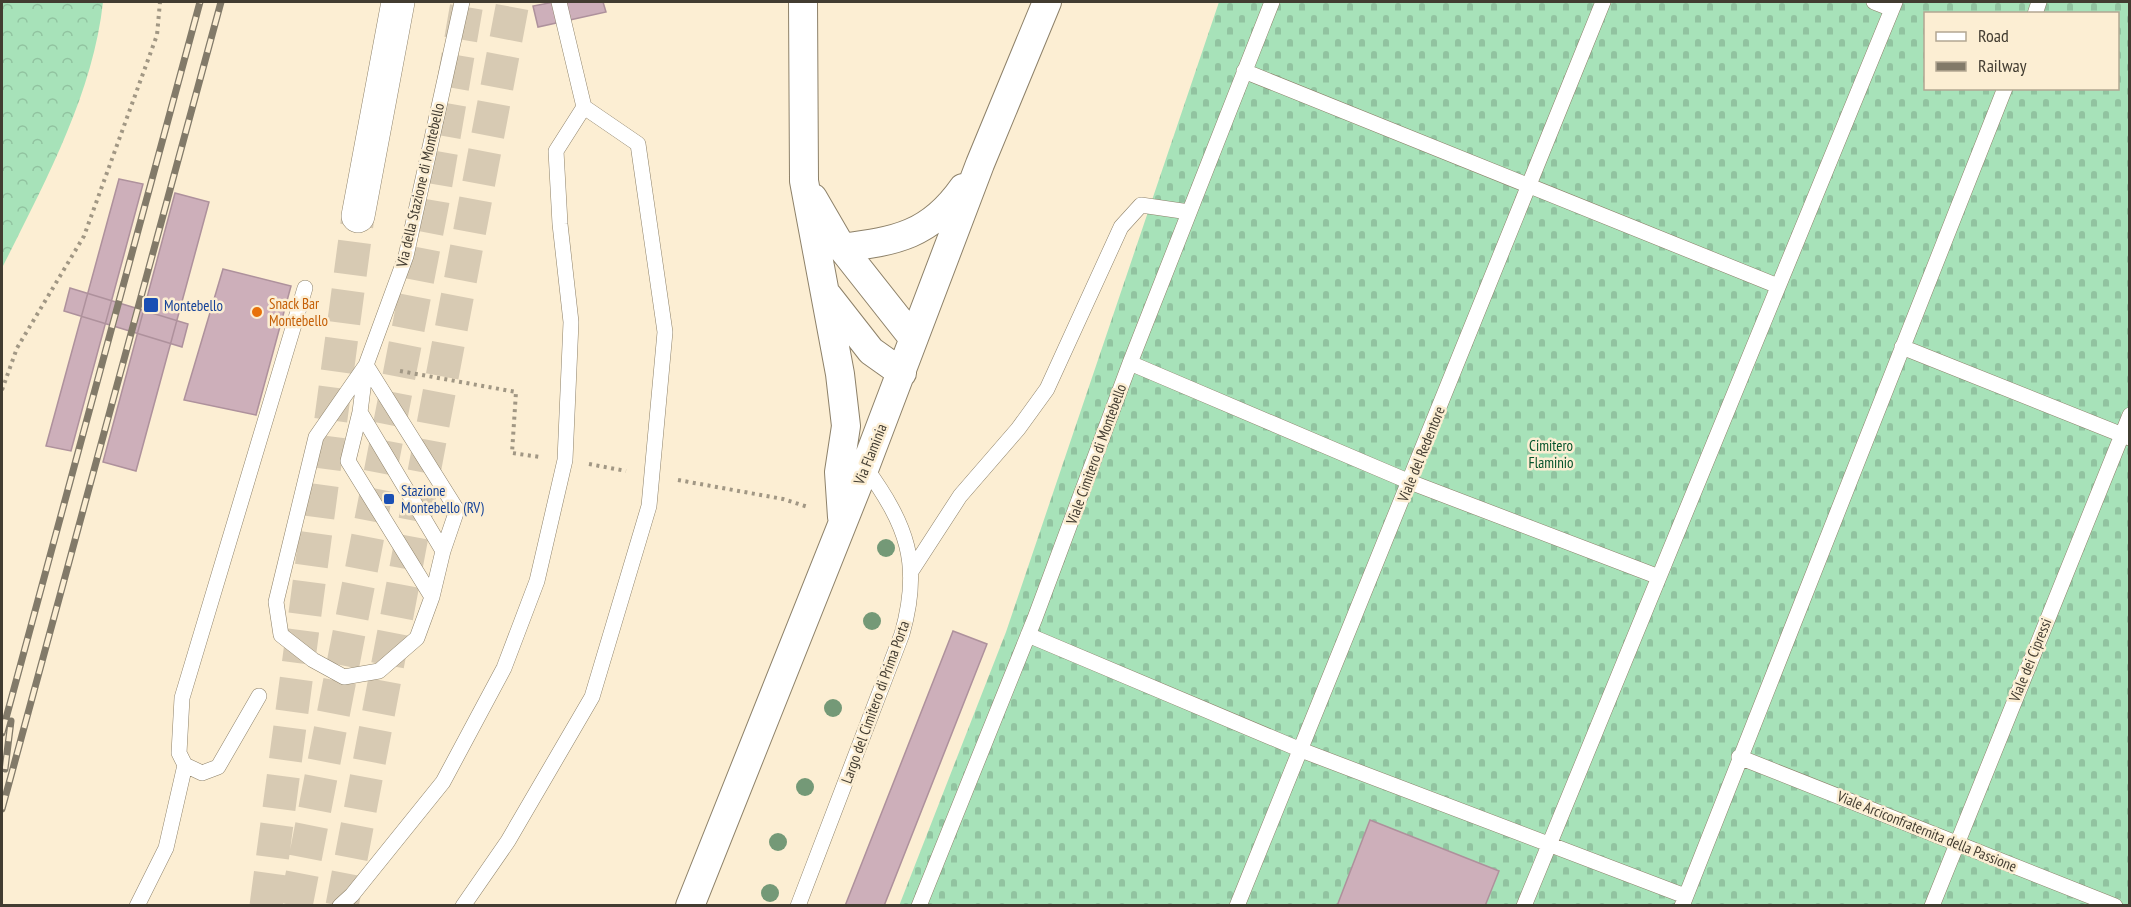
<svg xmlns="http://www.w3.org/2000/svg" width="2131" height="907" viewBox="0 0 2131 907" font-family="'PT Sans Narrow',sans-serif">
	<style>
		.forest { fill: url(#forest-crowns) }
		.cemetery { fill: url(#cemetery-stones); fill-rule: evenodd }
		.building { fill: #cdafba; stroke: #ae919c; stroke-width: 1.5 }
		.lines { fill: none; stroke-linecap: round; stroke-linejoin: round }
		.trunk-tunnel { stroke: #d7cab3; stroke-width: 33; stroke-dasharray: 33 16; stroke-linecap: butt }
		.service-casing { stroke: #8d8169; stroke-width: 16 }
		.minor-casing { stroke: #8d8169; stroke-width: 30 }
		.trunk-casing { stroke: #8d8169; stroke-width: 34 }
		.path { stroke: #a19784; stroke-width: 4; stroke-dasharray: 3 4.5; stroke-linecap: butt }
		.service { stroke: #fff; stroke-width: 15 }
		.minor { stroke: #fff; stroke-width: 28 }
		.trunk { stroke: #fff; stroke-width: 33 }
		.rail-casing { stroke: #827a69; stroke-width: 7 }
		.rail { stroke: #fceed3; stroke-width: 4.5; stroke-dasharray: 14; stroke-linecap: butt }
		.tree { fill: #749977 }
		.transit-dot { fill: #1a4fb4; stroke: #fceed3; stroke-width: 2 }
		.food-dot { fill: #e8710a; stroke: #fceed3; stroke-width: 2 }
		.labels { text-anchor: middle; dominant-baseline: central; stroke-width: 5; stroke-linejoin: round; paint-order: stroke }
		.street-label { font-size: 15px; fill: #423c31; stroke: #fceed3 }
		.food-label { font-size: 15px; fill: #c56008; stroke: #fceed3; text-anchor: start }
		.transit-label { font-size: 15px; fill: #164399; stroke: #fceed3; text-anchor: start }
		.park-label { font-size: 15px; fill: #04532b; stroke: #fceed3 }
	</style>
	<defs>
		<pattern id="forest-crowns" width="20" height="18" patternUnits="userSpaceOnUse" patternTransform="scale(1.5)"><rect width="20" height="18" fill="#a7e2b9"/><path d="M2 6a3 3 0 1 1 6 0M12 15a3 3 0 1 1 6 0" fill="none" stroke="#91c3a0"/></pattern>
		<pattern id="cemetery-stones" width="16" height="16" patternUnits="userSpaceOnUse" patternTransform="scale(1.5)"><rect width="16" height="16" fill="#a7e2b9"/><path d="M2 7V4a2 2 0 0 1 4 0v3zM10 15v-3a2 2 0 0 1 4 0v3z" fill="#91c3a0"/></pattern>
	</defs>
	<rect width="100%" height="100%" fill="#fceed3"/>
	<!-- forest -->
	<path class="forest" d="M2,2h101c-10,93 -60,184 -101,266z"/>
	<!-- cemetery -->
	<path class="cemetery" d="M1219,2h910v903l-1230,1 107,-274zM1926,14h192v74h-192z"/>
	<!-- building -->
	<path class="building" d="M554,2h49l3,10 -68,15 -5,-21z
		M119,179l24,5 -72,267 -25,-5z
		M175,193l34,9 -73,269 -33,-9z
		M223,269l68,17 -35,129 -72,-15z
		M70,288l118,36 -6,23 -118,-36z
		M953,631l34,13 -103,262h-39z
		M1370,820l129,51 -14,35h-148z"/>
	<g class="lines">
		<!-- trunk-tunnel -->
		<path class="trunk-tunnel" d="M266,906l92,-690
			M296,906l137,-705 34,-198
			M342,906l171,-904"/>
		<defs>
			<path id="service" d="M559,2l25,105
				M1874,2l18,7
				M2035,14l4,-12
				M1244,71l534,215
				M1902,347l228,91
				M1130,363l280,119 249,95
				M366,365l91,145 -14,41 -11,46 -15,41 -38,33 -35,6 -31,-17 -32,-25 -5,-33 40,-165z
				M360,412l83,139
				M912,570l48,-74 58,-67 29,-40 74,-162 20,-22 48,7
				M432,597l-84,-136 12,-49 6,-47 40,-109 56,-254
				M1028,635l273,115 384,146
				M259,696l-41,71 -16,6 -17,-8 -6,-12 3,-55 123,-410
				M1739,757l376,149
				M137,906l29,-58 19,-83
				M340,906l12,-11 91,-113 61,-114 33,-87 28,-121 6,-138 -11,-98 -4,-73 28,-44 54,37 27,188 -16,174 -57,191 -84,144 -45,65
				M798,906l104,-272c20,-70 5,-109 -37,-167
				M919,906l116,-288 95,-255 142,-361
				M1237,906l366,-904
				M1524,906l371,-904
				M1682,906l323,-818
				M1932,906l198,-491"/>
			<path id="minor" d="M803,2l1,179 36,193 6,52 -7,46 3,45
				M813,198l29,50 71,90
				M842,248c54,-7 88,-13 121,-60
				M828,296l43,55 31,22
				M690,906l175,-439 115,-303 67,-162"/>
			<path id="trunk" d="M358,216l40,-214"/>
		</defs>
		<!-- service casing -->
		<use href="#service" class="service-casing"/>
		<!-- minor casing -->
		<use href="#minor" class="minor-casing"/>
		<!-- trunk casing -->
		<use href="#trunk" class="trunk-casing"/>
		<!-- path -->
		<path class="path" d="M400,371l116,21 -4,61 28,4
			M2,390l15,-42 67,-112 73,-201 3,-33
			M589,464l37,7
			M678,480l105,19 25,8"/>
		<!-- service -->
		<use href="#service" class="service"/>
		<!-- minor -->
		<use href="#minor" class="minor"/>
		<!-- trunk -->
		<use href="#trunk" class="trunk"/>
		<defs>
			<path id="rail" d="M2,733l198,-731
				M5,769l6,-48
				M2,809l219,-807"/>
		</defs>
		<!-- rail casing -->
		<use href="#rail" class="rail-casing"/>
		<!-- rail -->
		<use href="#rail" class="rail"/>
	</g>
	<!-- trees -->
	<g class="tree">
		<circle cx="886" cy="548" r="9"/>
		<circle cx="872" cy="621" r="9"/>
		<circle cx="833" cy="708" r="9"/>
		<circle cx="805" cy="787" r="9"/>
		<circle cx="778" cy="842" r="9"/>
		<circle cx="770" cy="893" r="9"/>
	</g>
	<!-- markers -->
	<g class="transit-dot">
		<rect x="143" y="297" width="16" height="16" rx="3"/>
		<rect x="383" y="493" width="12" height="12" rx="3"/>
	</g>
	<circle class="food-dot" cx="257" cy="312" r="6"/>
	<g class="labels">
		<!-- street labels -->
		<g class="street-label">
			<text transform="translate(420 185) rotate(-77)">Via della Stazione di Montebello</text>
			<text transform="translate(870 454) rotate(-68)">Via Flaminia</text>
			<text transform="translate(1096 454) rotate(-70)">Viale Cimitero di Montebello</text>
			<text transform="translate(1421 454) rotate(-68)">Viale del Redentore</text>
			<text transform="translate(2030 660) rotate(-68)">Viale dei Cipressi</text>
			<text transform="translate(875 702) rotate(-70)">Largo del Cimitero di Prima Porta</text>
			<text transform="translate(1927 831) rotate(22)">Viale Arciconfraternita della Passione</text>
		</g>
		<!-- food labels -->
		<g class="food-label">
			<text x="269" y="303">Snack Bar<tspan x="269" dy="17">Montebello</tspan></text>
		</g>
		<!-- transit labels -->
		<g class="transit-label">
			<text x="164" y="305">Montebello</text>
			<text x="401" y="490">Stazione<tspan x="401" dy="17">Montebello (RV)</tspan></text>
		</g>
		<!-- park labels -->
		<g class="park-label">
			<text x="1551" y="445">Cimitero<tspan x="1551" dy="17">Flaminio</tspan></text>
		</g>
	</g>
	<!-- border -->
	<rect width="2131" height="907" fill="none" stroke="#423c31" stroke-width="6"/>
	<!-- legend -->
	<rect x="1924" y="12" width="195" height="78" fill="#fceed3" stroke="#b2a792" stroke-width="1.5"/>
	<rect x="1936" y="32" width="30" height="9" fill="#ffffff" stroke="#b2a792" stroke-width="1.5"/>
	<text x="1978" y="42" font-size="18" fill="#423c31">Road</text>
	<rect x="1936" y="62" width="30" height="9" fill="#827a69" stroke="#b2a792" stroke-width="1.5"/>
	<text x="1978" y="72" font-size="18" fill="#423c31">Railway</text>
</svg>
